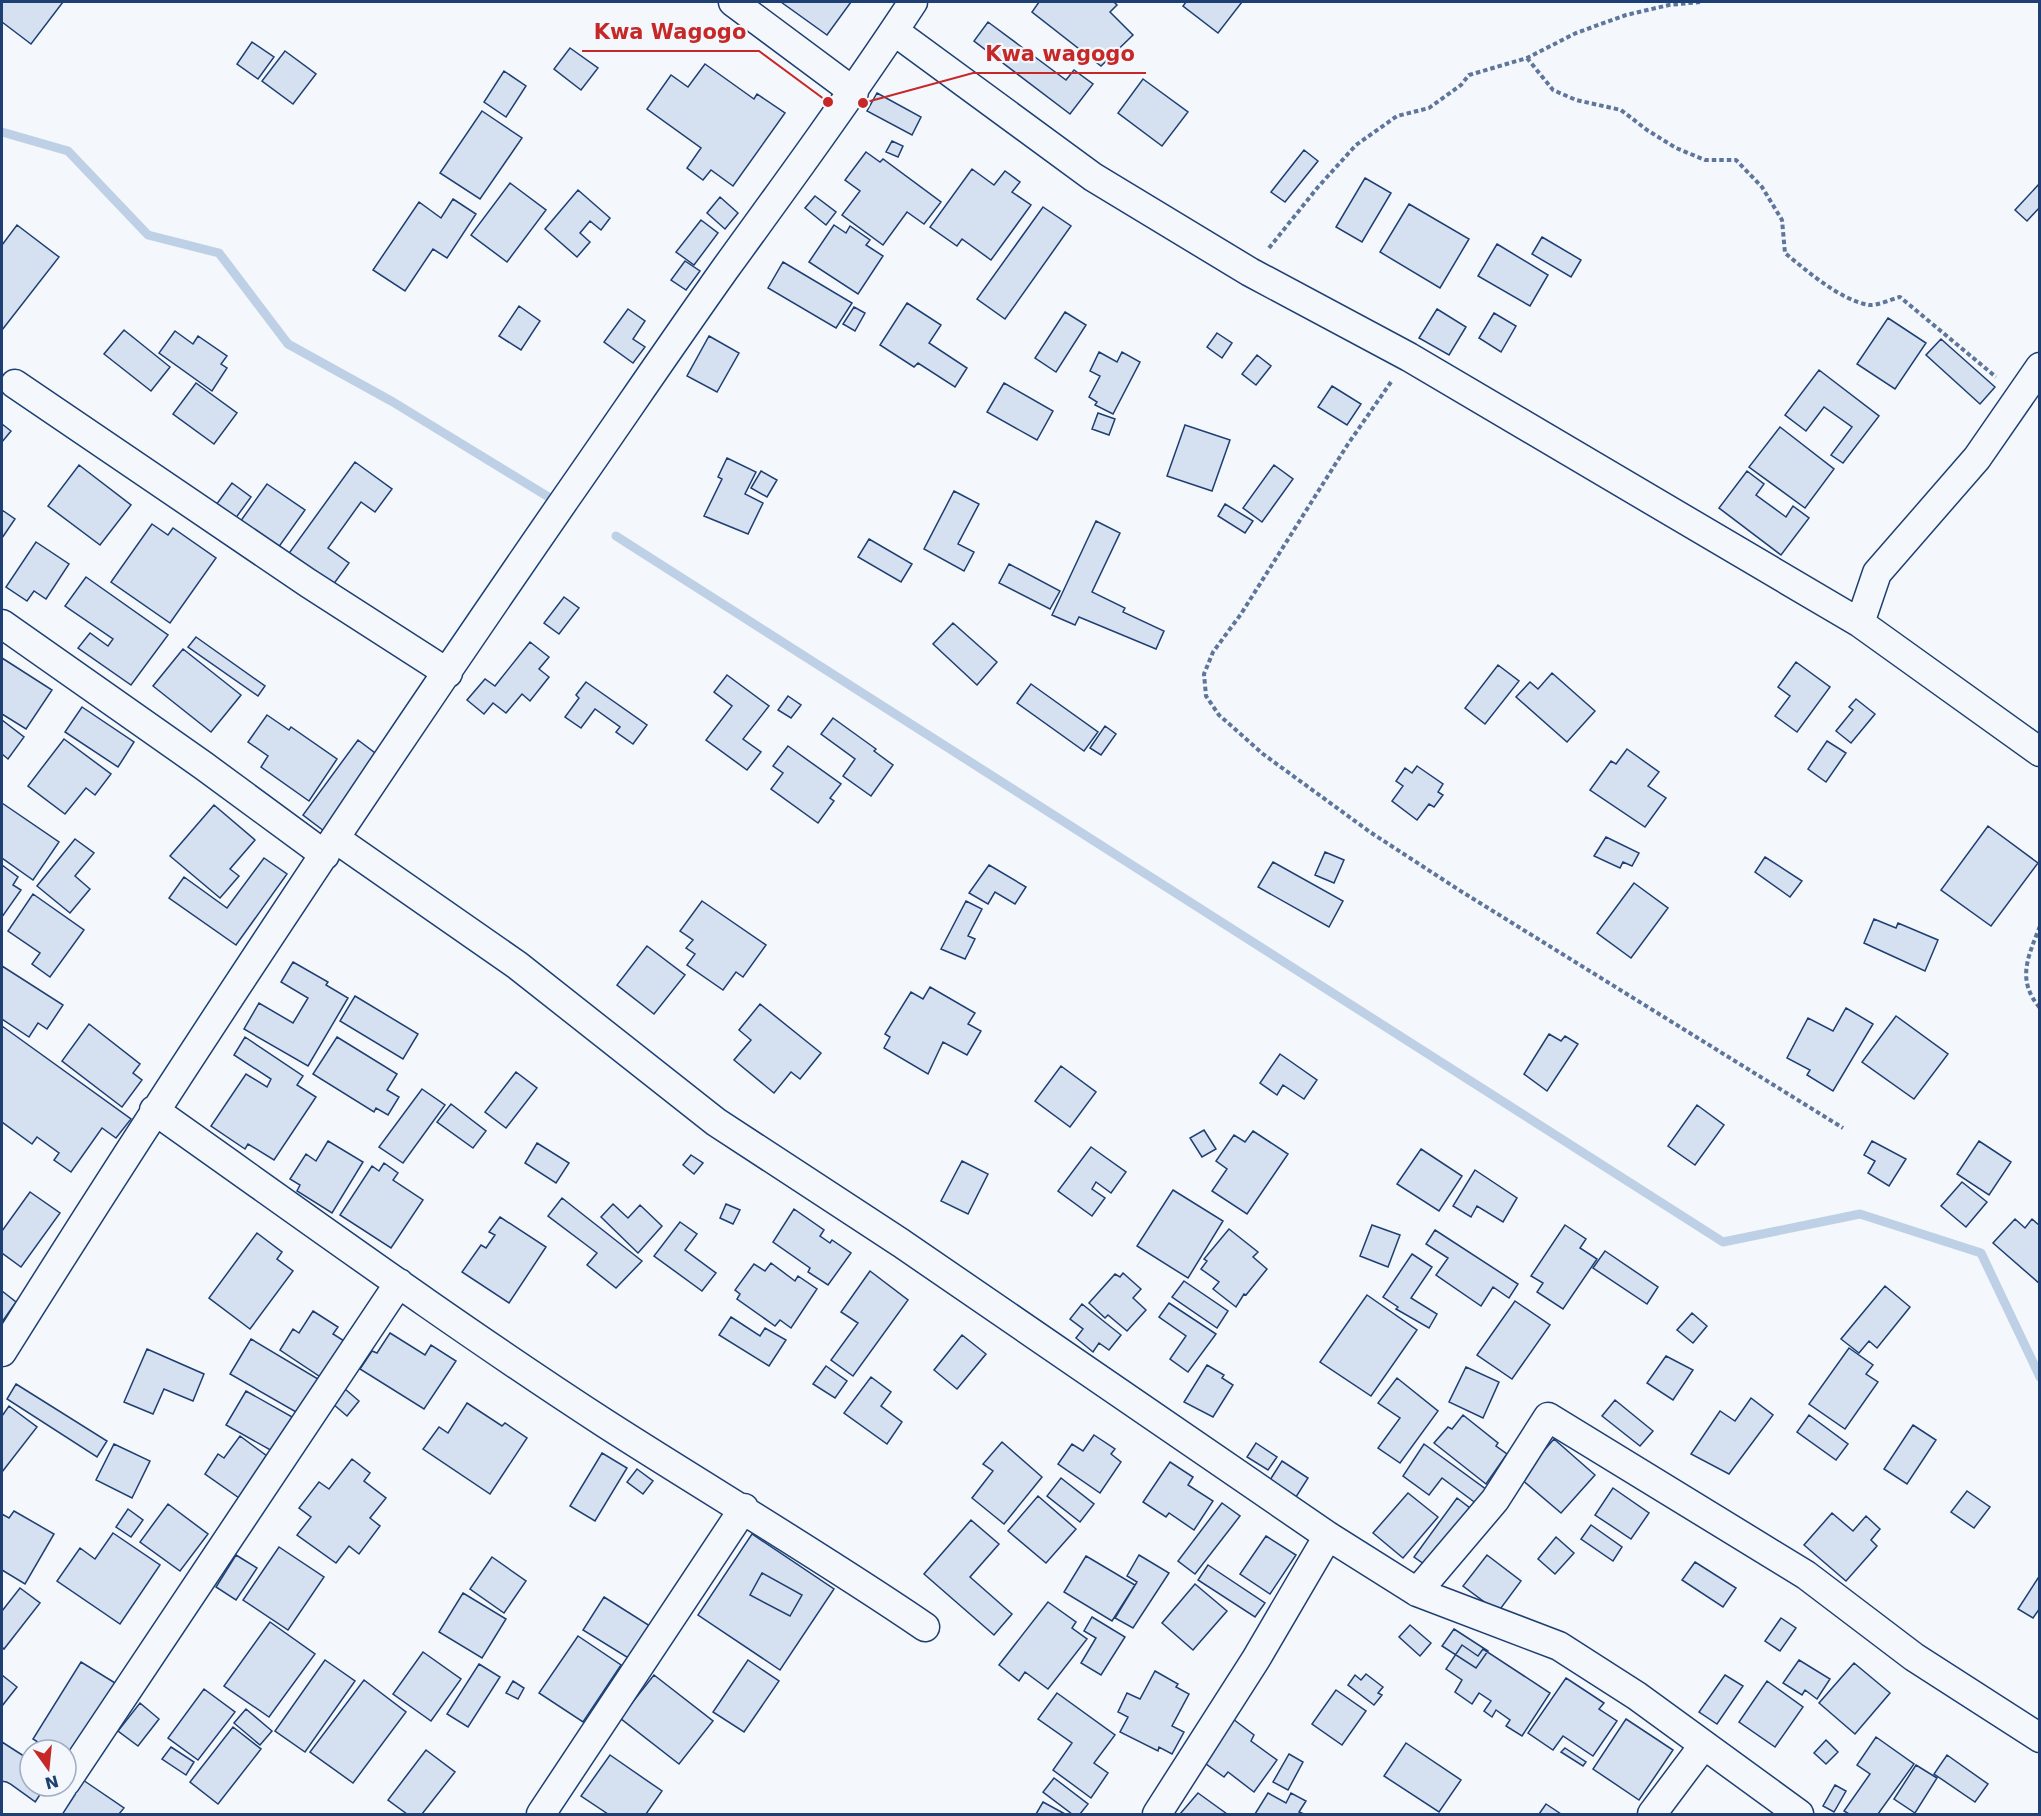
<svg xmlns="http://www.w3.org/2000/svg" width="2041" height="1816" viewBox="0 0 2041 1816" font-family="'DejaVu Sans',sans-serif">
	<style>
		.lines { fill: none; stroke-linecap: round; stroke-linejoin: round }
		.stream { stroke: #bed0e5; stroke-width: 9 }
		.building { fill: #d5e0f0; stroke: #1d3f73; stroke-width: 1.5 }
		.street-casing { stroke: #1d3f73; stroke-width: 31 }
		.path { stroke: #5e769c; stroke-width: 4; stroke-dasharray: 4.5 3; stroke-linecap: butt }
		.street { stroke: #f4f7fb; stroke-width: 28 }
		.leader { fill: none; stroke: #c62828; stroke-width: 2 }
		.callout-dot { fill: #c62828; stroke: #f4f7fb; stroke-width: 2 }
		.callout-label { font-size: 21px; text-anchor: middle; font-weight: bold; fill: #c62828; stroke: #f4f7fb; stroke-width: 4.5; stroke-linejoin: round; paint-order: stroke }
	</style>
	<rect width="100%" height="100%" fill="#f4f7fb"/>
	<g class="lines">
		<!-- stream -->
		<path class="stream" d="M2,132l66,19 80,84 71,18 69,91 105,58 167,102
			M616,536l1107,706 137,-28 121,39 59,124"/>
	</g>
	<!-- building -->
	<path class="building" d="M2,2h61l-32,42 -29,-22z
		M781,2h70l-24,33z
		M1039,2h75l3,3 -7,7 23,23 -32,31 -69,-54z
		M1186,2h56l-24,31 -35,-27z
		M988,22l78,58 8,-10 19,14 -23,30 -96,-73z
		M252,42l22,15 -16,22 -21,-15z
		M570,48l28,20 -17,22 -27,-21z
		M285,51l31,23 -23,30 -31,-23z
		M705,64l49,35 3,-5 28,19 -52,73 -22,-16 -8,10 -16,-12 14,-20 -54,-39 24,-34 17,12z
		M504,71l22,15 -20,31 -22,-15z
		M1143,79l45,33 -26,34 -44,-33z
		M877,93l44,24 -9,18 -45,-24z
		M482,111l40,27 -42,61 -40,-26z
		M892,141l11,5 -5,11 -12,-5z
		M1304,150l14,11 -33,41 -14,-10z
		M866,152l14,10 3,-3 58,43 -17,22 -17,-12 -24,33 -41,-30 18,-24 -15,-11z
		M972,169l22,16 11,-14 15,11 -8,10 19,13 -40,55 -29,-21 -5,7 -27,-19z
		M1365,178l26,15 -29,49 -26,-15z
		M510,183l36,27 -39,52 -36,-27z
		M2040,183v24l-13,14 -12,-11z
		M578,190l32,28 -9,12 -11,-9 -10,12 10,9 -13,15 -32,-28z
		M815,196l21,16 -10,13 -21,-17z
		M720,197l18,16 -13,16 -18,-16z
		M453,199l23,15 -29,44 -14,-9 -28,42 -32,-21 46,-68 22,16z
		M1409,204l60,35 -29,49 -60,-36z
		M1043,207l28,19 -66,93 -28,-20z
		M701,220l17,13 -24,32 -18,-13z
		M17,225l42,32 -57,73v-85z
		M834,225l12,8 4,-7 20,14 -4,5 17,11 -25,38 -49,-32z
		M1542,237l39,23 -10,17 -39,-23z
		M1497,244l51,31 -18,31 -52,-30z
		M685,261l15,10 -14,19 -15,-10z
		M783,262l69,41 -16,25 -68,-40z
		M907,303l34,22 -12,18 38,25 -12,19 -37,-24 -4,4 -34,-22z
		M519,306l21,15 -19,29 -22,-14z
		M854,307l11,6 -10,18 -12,-7z
		M628,309l17,12 -12,18 12,8 -12,16 -29,-21z
		M1437,309l29,18 -17,28 -30,-17z
		M1065,312l21,13 -30,47 -21,-14z
		M1494,313l22,13 -15,26 -22,-14z
		M1888,318l38,25 -31,46 -38,-25z
		M124,330l46,37 -19,24 -47,-37z
		M175,331l18,13 5,-8 29,20 -6,8 6,4 -15,23 -53,-38z
		M1217,333l15,10 -10,15 -15,-11z
		M709,336l30,17 -22,39 -30,-16z
		M1941,339l54,48 -15,17 -54,-49z
		M1099,352l18,10 5,-10 18,10 -27,52 -18,-9 2,-3 -8,-5 11,-21 -10,-5z
		M1257,355l14,11 -15,19 -14,-11z
		M1819,370l60,46 -36,47 -12,-8 21,-28 -28,-20 -18,24 -21,-16z
		M196,383l41,30 -23,31 -41,-30z
		M1004,383l49,28 -16,29 -50,-28z
		M1332,386l29,18 -14,21 -29,-18z
		M1098,413l17,6 -6,16 -17,-6z
		M2,424l9,7 -9,11z
		M1185,425l45,15 -18,51 -45,-15z
		M1780,427l54,42 -29,39 -56,-41z
		M727,458l29,14 -11,22 18,9 -15,31 -44,-18 18,-37 -4,-2z
		M355,462l37,27 -17,23 -14,-10 -33,46 21,15 -19,26 -43,-33z
		M79,465l52,40 -31,40 -52,-39z
		M1274,465l19,14 -31,43 -19,-14z
		M761,471l16,9 -10,17 -16,-9z
		M1747,471l17,13 -8,11 30,22 7,-11 16,12 -28,37 -62,-47z
		M232,483l19,14 -16,22 -19,-14z
		M267,484l38,26 -32,45 -38,-26z
		M954,491l25,13 -21,40 16,8 -10,19 -40,-22z
		M1225,504l28,17 -8,12 -27,-17z
		M2,510l13,9 -13,19z
		M1096,521l24,12 -28,59 33,16 -2,4 41,19 -8,18 -77,-32 -4,8 -23,-10z
		M152,524l16,11 5,-7 43,30 -46,65 -59,-41z
		M869,539l43,25 -11,18 -43,-25z
		M36,542l33,22 -23,35 -12,-8 -7,10 -21,-14z
		M1009,564l51,27 -10,18 -51,-26z
		M86,577l82,58 -37,50 -53,-37 12,-15 18,13 5,-7 -48,-33z
		M564,597l15,11 -20,26 -15,-11z
		M953,623l44,39 -20,23 -44,-41z
		M196,637l69,49 -7,10 -70,-49z
		M530,642l19,15 -10,12 10,8 -19,24 -8,-7 -16,19 -13,-10 -9,11 -17,-14 18,-21 10,7z
		M183,649l58,46 -30,37 -58,-46z
		M2,658l50,32 -26,39 -24,-15z
		M1796,662l34,25 -33,45 -22,-16 15,-20 -12,-9z
		M1498,665l21,16 -34,43 -20,-16z
		M1552,673l43,38 -28,31 -51,-45 14,-15 8,7z
		M727,675l42,31 -26,33 18,13 -14,18 -41,-30 26,-34 -18,-14z
		M586,682l61,43 -14,19 -17,-12 4,-5 -25,-18 -14,19 -16,-11 14,-19 -3,-3z
		M1031,684l67,48 -14,19 -67,-48z
		M788,696l13,9 -10,13 -13,-8z
		M1856,699l19,15 -24,29 -15,-12 17,-21 -4,-3z
		M82,707l52,35 -16,25 -53,-35z
		M267,715l22,15 2,-3 46,32 -28,42 -48,-34 7,-11 -20,-14z
		M833,718l43,31 -2,2 19,14 -22,31 -28,-20 12,-17 -34,-25z
		M2,720l22,17 -16,22 -6,-5z
		M1105,726l11,8 -15,21 -11,-7z
		M64,739l47,35 -16,21 -9,-7 -21,26 -37,-28z
		M358,740l21,16 -55,75 -21,-16z
		M1827,741l19,12 -20,29 -18,-13z
		M788,746l53,38 -11,14 4,3 -16,22 -47,-34 12,-16 -10,-7z
		M1627,749l32,23 -11,14 18,12 -21,29 -55,-37 21,-29 5,3z
		M1417,766l26,18 -5,8 5,3 -9,12 -5,-3 -12,16 -25,-19 11,-15 -7,-5 9,-13 7,5z
		M2,803l57,39 -26,38 -31,-22z
		M214,805l41,35 -25,29 9,7 -19,22 -50,-42z
		M1988,826l50,37 -47,63 -50,-36z
		M1606,837l33,16 -7,13 -9,-4 -3,6 -26,-12z
		M75,839l19,14 -19,23 15,13 -20,24 -33,-27z
		M1325,852l19,8 -10,23 -19,-8z
		M1765,857l37,24 -12,16 -35,-25z
		M264,858l23,16 -51,71 -67,-47 15,-21 43,31z
		M1273,862l70,39 -14,26 -71,-40z
		M2,865l16,12 -5,8 8,5 -19,27z
		M989,865l37,22 -11,17 -20,-12 -7,12 -19,-11z
		M1634,883l34,25 -37,50 -34,-25z
		M33,894l51,36 -34,47 -18,-13 8,-11 -32,-22z
		M702,901l64,44 -23,32 -7,-5 -13,18 -36,-25 8,-11 -9,-6 7,-8 -13,-9z
		M966,901l16,8 -14,27 7,3 -10,20 -24,-10z
		M1874,919l22,9 2,-5 40,17 -13,31 -61,-28z
		M647,946l38,29 -31,39 -37,-29z
		M293,962l35,20 -2,3 22,13 -40,68 -64,-37 15,-26 34,20 15,-25 -27,-16z
		M2,966l61,39 -16,24 -9,-6 -9,14 -27,-18z
		M930,987l45,26 -7,11 13,7 -14,24 -24,-13 -15,32 -44,-26 6,-11 -5,-3 26,-42 12,7z
		M355,996l63,38 -15,25 -63,-38z
		M760,1004l61,49 -21,26 -9,-7 -17,21 -40,-33 17,-20 -12,-10z
		M1846,1008l27,16 -40,67 -26,-16 3,-5 -23,-12 21,-40 25,13z
		M1896,1016l52,38 -34,45 -52,-37z
		M89,1024l51,40 -7,9 9,7 -20,27 -60,-46z
		M2,1026l129,93 -15,19 -14,-10 -31,44 -17,-12 5,-7 -22,-16 -5,7 -30,-22z
		M1549,1034l12,7 4,-5 13,8 -31,47 -23,-17z
		M245,1037l58,39 -6,9 19,12 -42,63 -26,-16 -3,5 -34,-23 35,-52 21,13 4,-8 -37,-24z
		M337,1037l60,37 -10,16 12,7 -11,18 -12,-7 -2,4 -61,-38z
		M1280,1054l37,26 -13,19 -21,-14 -6,10 -17,-12z
		M1061,1066l35,26 -26,35 -35,-26z
		M516,1072l21,16 -31,40 -21,-16z
		M422,1089l23,16 -42,58 -24,-16z
		M451,1104l35,27 -13,17 -36,-26z
		M1697,1105l27,20 -29,40 -27,-19z
		M1204,1130l12,19 -14,8 -12,-19z
		M1253,1131l35,23 -41,60 -35,-23 15,-22 -11,-8 18,-26 11,7z
		M328,1141l35,21 -31,51 -35,-22 3,-6 -10,-6 16,-25 10,7z
		M1872,1141l34,18 -17,27 -21,-13 7,-12 -11,-6z
		M1979,1141l32,21 -22,33 -32,-21z
		M537,1143l32,20 -13,20 -31,-20z
		M1091,1147l35,25 -15,21 -15,-11 -4,7 13,9 -13,18 -34,-25z
		M1421,1149l41,27 -23,35 -42,-27z
		M691,1155l12,8 -9,11 -11,-9z
		M962,1161l26,13 -20,40 -27,-13z
		M384,1163l14,10 -5,7 30,20 -32,48 -51,-33 32,-49 7,5z
		M1475,1170l42,28 -14,24 -26,-16 -6,11 -18,-11z
		M1962,1182l25,20 -21,25 -25,-21z
		M1173,1190l50,31 -35,57 -51,-32z
		M30,1192l30,21 -39,54 -19,-14v-22z
		M562,1198l80,63 -26,27 -29,-23 10,-12 -49,-37z
		M613,1204l15,14 12,-13 22,21 -24,27 -37,-36z
		M726,1204l14,6 -7,14 -13,-6z
		M794,1209l30,21 -4,6 10,7 2,-3 19,13 -23,32 -20,-13 2,-4 -37,-26z
		M500,1217l46,30 -37,56 -47,-31 19,-27 5,3 9,-13 -6,-3z
		M2015,1219l10,9 7,-9 8,7v58l-47,-41z
		M680,1222l17,12 -12,16 31,23 -14,18 -48,-35z
		M1372,1225l28,10 -12,32 -28,-11z
		M1565,1225l21,14 -6,9 17,11 -34,50 -26,-17 6,-9 -12,-7z
		M1229,1229l29,23 -5,5 14,12 -21,26 -2,-1 -8,13 -23,-18 6,-7 -18,-13 6,-8 -3,-2z
		M1435,1230l83,54 -9,14 -16,-11 -12,19 -45,-31 12,-17 -22,-14z
		M257,1233l25,19 -5,7 16,12 -43,58 -41,-31z
		M1605,1251l53,36 -11,17 -54,-36z
		M1412,1254l20,13 -21,31 26,16 -8,14 -33,-19 2,-2 -15,-10z
		M771,1263l24,18 3,-5 19,13 -26,39 -11,-8 -5,6 -38,-27 3,-5 -5,-4 19,-26 11,7z
		M870,1271l38,29 -55,76 -22,-16 27,-37 -17,-11z
		M1123,1273l18,16 -8,9 13,12 -19,21 -19,-16 -3,3 -16,-15 26,-29 5,3z
		M1184,1281l44,30 -11,17 -45,-31z
		M1885,1286l25,21 -33,41 -8,-7 -10,12 -18,-14z
		M2,1291l14,11 -14,20z
		M1367,1295l50,35 -46,66 -51,-34z
		M1515,1301l35,24 -38,54 -35,-24z
		M1169,1303l47,31 -28,38 -18,-13 16,-23 -27,-19z
		M1082,1304l39,31 -12,15 -10,-7 -6,9 -17,-14 7,-9 -13,-10z
		M313,1311l25,16 -5,7 16,10 -24,36 -45,-30 13,-21 6,4z
		M1692,1313l15,13 -14,17 -16,-13z
		M731,1317l29,19 5,-8 21,12 -17,26 -50,-31z
		M390,1333l35,22 6,-10 25,16 -32,48 -64,-40 12,-18 5,2z
		M962,1335l24,19 -29,35 -23,-19z
		M251,1339l72,43 -20,34 -73,-42z
		M1849,1348l24,17 -7,9 12,8 -33,47 -36,-25z
		M147,1349l57,25 -11,27 -29,-12 -11,25 -29,-12z
		M1666,1356l27,14 -20,30 -26,-17z
		M1207,1365l17,10 -2,3 11,7 -20,32 -29,-15z
		M826,1366l21,15 -12,17 -22,-14z
		M1466,1367l33,15 -16,36 -34,-16z
		M871,1377l20,15 -10,14 21,16 -15,22 -43,-31z
		M1397,1378l41,33 -38,52 -22,-15 22,-30 -22,-15z
		M16,1384l91,57 -10,16 -90,-58z
		M345,1389l14,12 -12,15 -14,-12z
		M246,1391l48,27 -20,34 -48,-27z
		M1751,1398l22,17 -44,59 -38,-20 29,-43 15,10z
		M1615,1400l38,31 -13,15 -38,-30z
		M467,1403l35,23 3,-3 22,15 -37,56 -67,-45 16,-22 9,6z
		M9,1406l28,21 -35,45v-56z
		M1463,1415l35,28 -2,3 11,8 -21,30 -52,-41 14,-16 4,2z
		M1809,1415l39,29 -12,16 -39,-28z
		M1913,1425l23,15 -29,44 -23,-15z
		M1094,1435l21,14 -4,5 10,8 -21,31 -42,-29 14,-20 11,7z
		M240,1436l31,23 -29,41 -37,-26 13,-20 6,4z
		M1554,1439l41,36 -34,38 -41,-35z
		M1002,1442l40,35 -38,47 -32,-26 21,-27 -10,-7z
		M1256,1443l21,14 -9,13 -21,-13z
		M114,1444l36,17 -18,37 -36,-18z
		M1424,1444l63,46 -10,14 -35,-26 -13,17 -26,-19z
		M602,1453l25,15 -32,53 -25,-15z
		M352,1459l18,14 -6,8 22,17 -16,20 10,8 -21,28 -10,-8 -13,17 -39,-28 14,-18 -12,-9 20,-26 10,7z
		M1282,1461l26,17 -12,19 -26,-17z
		M1170,1462l23,15 -5,8 25,16 -19,29 -25,-17 -3,4 -23,-15z
		M637,1469l16,12 -10,13 -16,-12z
		M1061,1478l33,26 -14,18 -33,-26z
		M1613,1488l36,25 -18,26 -36,-24z
		M1967,1491l23,16 -16,21 -23,-16z
		M1408,1493l30,24 -35,41 -30,-25z
		M1038,1496l38,33 -30,34 -38,-32z
		M1457,1498l13,10 -43,58 -13,-9z
		M1222,1503l18,13 -45,58 -17,-13z
		M168,1504l40,30 -28,37 -40,-29z
		M128,1509l15,11 -12,17 -15,-10z
		M14,1511l40,23 -29,50 -23,-14v-56l7,4z
		M1832,1513l21,18 13,-15 14,13 -9,11 6,6 -31,35 -42,-36z
		M971,1520l28,24 -29,33 42,37 -18,21 -70,-61z
		M1591,1525l31,22 -9,14 -32,-22z
		M113,1533l47,32 -40,59 -63,-43 23,-33 15,11z
		M752,1534l82,55 -54,81 -82,-55z
		M1266,1536l30,19 -26,39 -30,-20z
		M1556,1537l18,16 -19,21 -17,-15z
		M279,1547l45,30 -36,53 -45,-30z
		M236,1555l21,13 -21,32 -20,-13z
		M1139,1555l30,18 -36,55 -18,-10 22,-36 -10,-6z
		M1487,1555l34,26 -23,31 -35,-26z
		M1086,1556l49,29 -23,36 -48,-29z
		M492,1557l34,24 -22,32 -34,-24z
		M1695,1562l41,26 -13,19 -41,-27z
		M1208,1565l57,38 -10,14 -57,-37z
		M762,1573l40,22 -12,21 -40,-21z
		M2040,1575v33l-7,10 -15,-9z
		M1195,1584l32,27 -34,39 -31,-27z
		M20,1588l20,15 -36,46 -2,-2v-36z
		M463,1593l43,26 -24,39 -43,-26z
		M604,1597l46,29 -20,33 -47,-29z
		M1048,1602l28,20 -4,6 15,11 -39,50 -23,-17 -6,9 -20,-16z
		M1092,1617l33,20 -24,38 -20,-12 15,-25 -12,-7z
		M1781,1618l15,10 -16,23 -15,-10z
		M270,1622l45,32 -46,63 -45,-31z
		M1410,1625l21,18 -11,13 -21,-19z
		M1454,1629l34,22 -12,17 -34,-22z
		M578,1636l43,29 -38,57 -44,-29z
		M1462,1645l16,11 5,-7 67,44 -28,43 -16,-10 4,-6 -14,-10 -4,7 -8,-6 7,-10 -12,-8 -7,11 -17,-12 7,-12 -16,-11z
		M423,1652l38,27 -30,42 -38,-27z
		M325,1660l30,21 -50,71 -30,-21z
		M748,1660l31,21 -35,51 -31,-20z
		M1799,1660l31,19 -13,20 -12,-9 -3,5 -19,-12z
		M81,1662l39,24 -54,73v-9h-16l-17,-11z
		M1854,1663l36,30 -35,41 -36,-31z
		M479,1664l21,13 -32,50 -21,-13z
		M1155,1671l23,13 -2,3 13,7 -17,32 12,6 -12,22 -13,-7 -1,4 -38,-19 8,-15 -10,-5 9,-19 13,6z
		M1366,1674l17,13 -5,6 4,2 -8,10 -26,-20 7,-10 6,5z
		M2,1675l15,12 -15,19z
		M654,1675l59,46 -34,43 -59,-46z
		M1725,1675l18,11 -26,38 -18,-12z
		M1566,1678l38,25 -5,6 18,12 -24,35 -30,-20 -10,14 -25,-17z
		M364,1680l42,32 -53,71 -43,-31z
		M513,1681l11,7 -6,11 -12,-6z
		M1767,1681l36,26 -28,40 -36,-25z
		M204,1689l31,23 -37,48 -30,-22z
		M1336,1690l30,21 -24,34 -30,-21z
		M1057,1693l58,42 -21,28 14,10 -17,25 -38,-28 19,-27 -34,-24z
		M140,1703l19,16 -21,27 -20,-15z
		M246,1709l26,22 -12,14 -26,-22z
		M1233,1719l21,16 -3,6 26,19 -23,32 -26,-20 -4,5 -22,-16z
		M1626,1719l47,31 -34,50 -46,-31z
		M233,1727l28,22 -43,55 -28,-22z
		M1876,1737l38,27 -36,50h-29l-5,-3 26,-37 -13,-9z
		M1826,1740l12,12 -12,12 -12,-11z
		M2,1742l28,18v26h20l-14,21 -34,-22z
		M1406,1743l55,37 -22,32 -55,-36z
		M171,1747l23,15 -8,13 -24,-16z
		M1565,1748l21,14 -3,4 -22,-14z
		M426,1750l29,22 -33,42h-15l-19,-14z
		M1289,1754l14,8 -15,28 -15,-8z
		M610,1755l52,36 -16,23h-38l-27,-18z
		M1947,1755l41,29 -13,18 -41,-28z
		M1916,1765l21,13 -22,35 -21,-14z
		M1054,1778l34,26 -8,10h-8l-29,-22z
		M83,1780l41,28 -5,6h-60z
		M1835,1785l11,6 -12,21 -11,-6z
		M1198,1793l29,21h-47z
		M1268,1793l18,10 5,-10 15,8 -7,11 5,2h-49z
		M1043,1802l22,12h-29z
		M1546,1804l15,10h-22z"/>
	<g class="lines">
		<defs>
			<path id="street" d="M733,2l121,90
				M894,31l199,146 157,95 159,85 451,266 180,129
				M15,384l293,199 140,90
				M1860,623l17,-50 100,-115 63,-91
				M2,624l202,142 121,89
				M336,839l181,126 199,157 185,121 427,293 89,56 142,54 78,50 162,118
				M154,1110c150,106 298,214 452,314 106,68 215,132 319,203
				M2,1352c181,-289 370,-573 564,-854 53,-76 105,-153 159,-229 64,-88 128,-176 188,-267
				M1417,1592l78,-92 53,-83 258,158 108,82 126,81
				M66,1782l333,-499
				M2,1796l25,18
				M45,1814l18,-28
				M541,1814l203,-306
				M1157,1814l99,-155 72,-123
				M1652,1814l51,-68"/>
		</defs>
		<!-- street casing -->
		<use href="#street" class="street-casing"/>
		<!-- path -->
		<path class="path" d="M1527,58l26,32 23,10 45,10 26,20 29,18 29,12h31l26,27 20,33 3,33c22,18 55,47 84,52 8,1 23,-6 31,-8l96,80
			M1269,248l49,-61 38,-42 41,-29 32,-8 32,-23 8,-10 58,-17 49,-25 50,-18 43,-10 31,-3
			M1391,382l-43,62 -107,170 -28,38 -9,22 2,22 13,19 44,39 107,78 89,58 384,238
			M2040,926c-12,31 -24,54 0,82"/>
		<!-- street -->
		<use href="#street" class="street"/>
	</g>
	<!-- callouts -->
	<path class="leader" d="M828 102L759 51H582M863 103L973 73H1146"/>
	<g class="callout-dot">
		<circle cx="828" cy="102" r="6"/>
		<circle cx="863" cy="103" r="6"/>
	</g>
	<g class="callout-label">
		<text x="670" y="39">Kwa Wagogo</text>
		<text x="1060" y="61">Kwa wagogo</text>
	</g>
	<!-- border -->
	<rect width="2041" height="1816" fill="none" stroke="#1d3f73" stroke-width="6"/>
	<!-- north arrow -->
	<g transform="translate(48 1768) rotate(165)"><circle r="28" fill="#f4f7fb" stroke="#9eadc5" stroke-width="1.5"/>
	<path d="M0-4.5L10 22L0 15L-10 22Z" fill="#c62828"/>
	<text y="-9" font-size="16" font-weight="bold" text-anchor="middle" fill="#1d3f73">N</text>
	</g>
</svg>
